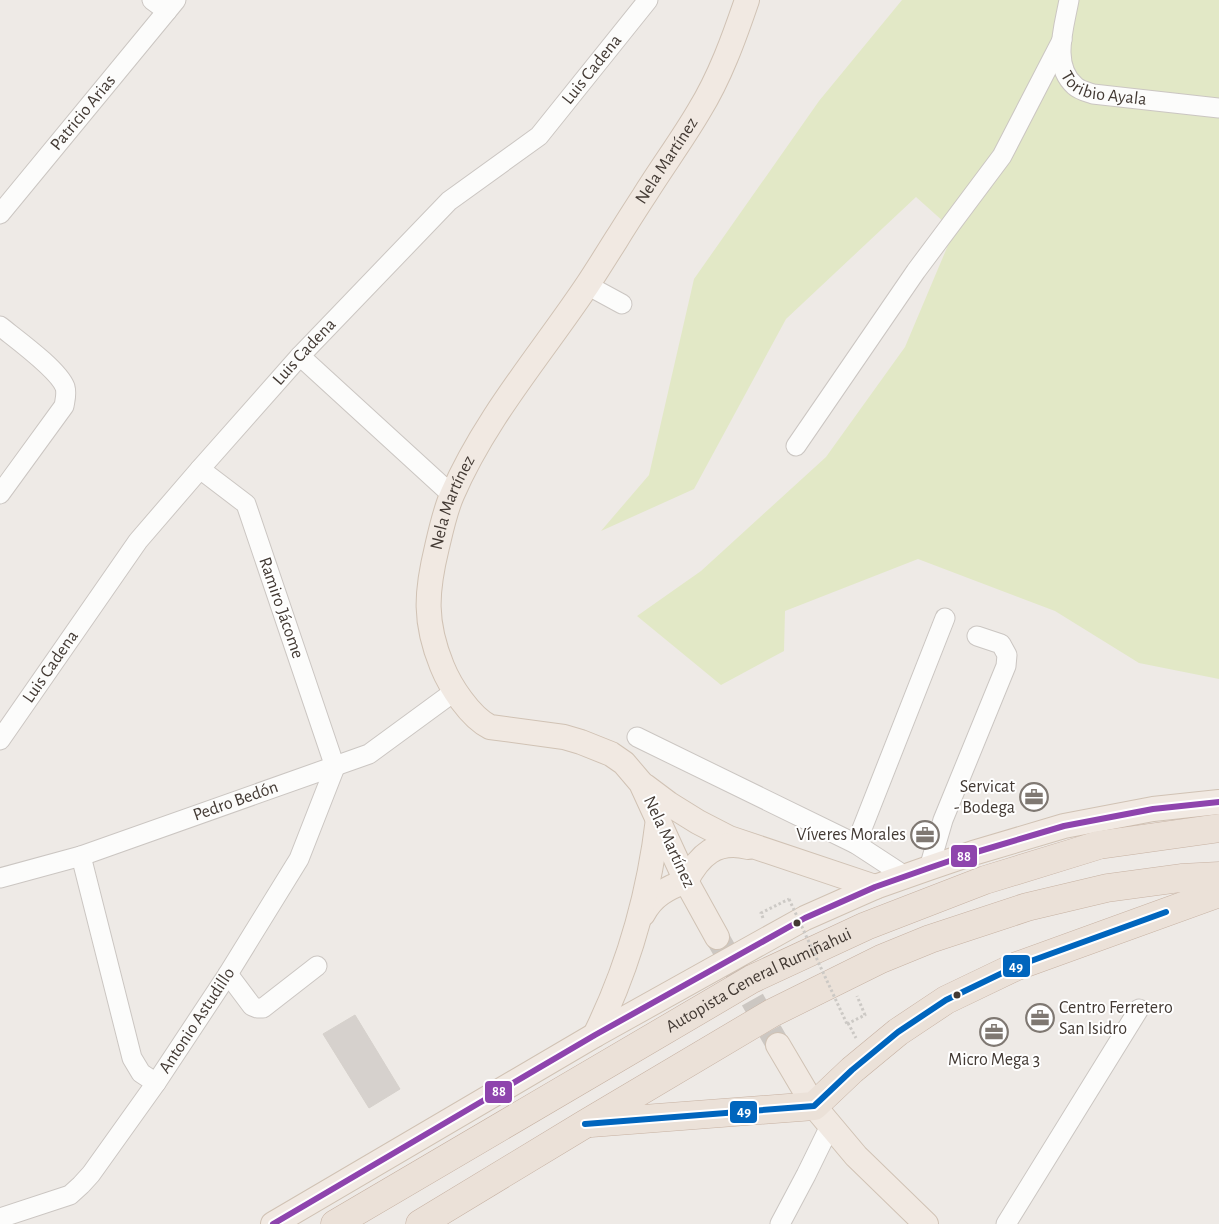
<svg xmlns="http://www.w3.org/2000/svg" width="1219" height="1224" viewBox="0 0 1219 1224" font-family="'Alegreya Sans',sans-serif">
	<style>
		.green { fill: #e2e8c6 }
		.building { fill: #d6d1cd; stroke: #d6d1cc }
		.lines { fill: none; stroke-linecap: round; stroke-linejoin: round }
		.major-tunnel { stroke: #ccc7c2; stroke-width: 24; stroke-dasharray: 24 12; stroke-linecap: butt }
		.minor-casing { stroke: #cbc6c2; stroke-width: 21 }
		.major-casing { stroke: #d0c2b4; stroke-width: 26 }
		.highway-casing { stroke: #c6b1a2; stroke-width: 29 }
		.path { stroke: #ccc9c5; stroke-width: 3; stroke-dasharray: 2.5 2.5; stroke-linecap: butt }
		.minor { stroke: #fcfcfb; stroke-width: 19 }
		.major { stroke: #f1e9e2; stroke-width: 24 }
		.highway { stroke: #ebe1d8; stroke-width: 28 }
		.path-bridge { stroke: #ccc9c5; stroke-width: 3; stroke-dasharray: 2.5 2.5; stroke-linecap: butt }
		.bus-1-casing { stroke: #fff; stroke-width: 10 }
		.bus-2-casing { stroke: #fff; stroke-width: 10 }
		.bus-1 { stroke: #8e44ad; stroke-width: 6 }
		.bus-2 { stroke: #0065bd; stroke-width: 6 }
		.bus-dot { fill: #433a34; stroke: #fff; stroke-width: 2 }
		.labels { text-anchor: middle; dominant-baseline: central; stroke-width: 4; stroke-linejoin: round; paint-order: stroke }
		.street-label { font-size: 18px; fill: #433a34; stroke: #fff }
		.poi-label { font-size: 18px; fill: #433a34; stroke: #fff; text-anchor: end }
		.line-badge { stroke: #fff; stroke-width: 2 }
		.badge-label { font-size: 14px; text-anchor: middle; font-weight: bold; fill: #fff }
	</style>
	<rect width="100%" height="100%" fill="#eeeae6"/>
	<!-- green -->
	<path class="green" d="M902,0h317v679l-80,-16 -84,-52 -137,-52 -133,52 -1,40 -63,34 -84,-69 64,-45 125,-114 79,-110 49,-116 -38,-34 -130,122 -92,170 -93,42 48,-56 45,-196 125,-178z"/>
	<!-- building -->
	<path class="building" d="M355,1015l45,74 -31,19 -46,-74z"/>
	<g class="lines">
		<!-- major-tunnel -->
		<path class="major-tunnel" d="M717,937l61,108"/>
		<defs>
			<g id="minor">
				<path d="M152,0l15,11 9,-11"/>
				<path id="s1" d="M1069,0c-5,28 -18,65 6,86 4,4 12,6 18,8l126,14"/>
				<path id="s2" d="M0,214l167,-203"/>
				<path d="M587,285l35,19"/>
				<path d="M0,326c16,13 58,43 65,61 2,7 0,13 -1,19l-64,88"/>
				<path d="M300,356l152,139"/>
				<path d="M796,446l120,-175 86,-115 60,-116"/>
				<path d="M637,737l219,107 49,32"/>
				<path id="s3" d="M0,740l138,-199 62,-72 100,-113 149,-155 90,-65 109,-136"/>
				<path d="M856,844l89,-226"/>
				<path d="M81,856l51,202 9,15 15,10"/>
				<path d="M929,868l14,-48 63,-154 1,-11 -6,-11 -24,-8"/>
				<path id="s4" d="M0,878l81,-22 288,-102 86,-63"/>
				<path d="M228,974l24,32 5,2h6l54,-42"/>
				<path id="s5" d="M0,1218l70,-23 11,-10 10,-11 65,-91 72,-109 71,-115 36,-92 -89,-263 -46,-35"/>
				<path d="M780,1224l26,-49 24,-49"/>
				<path d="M1006,1224l133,-215"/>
			</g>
			<g id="major">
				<path d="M645,786l24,18 29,18 31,16 146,49"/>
				<path d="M643,914c9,-18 24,-26 43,-33 13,-25 30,-42 62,-34"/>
				<path id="s6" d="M717,937l-31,-56 -45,-98 -17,-20 -13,-9 -30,-12 -17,-5 -74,-10c-20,-10 -40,-41 -48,-61 -18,-44 -16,-74 -5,-119 4,-17 8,-36 15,-52 33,-77 90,-142 136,-211 19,-29 37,-59 56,-88 18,-29 38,-56 55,-85 21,-34 35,-73 48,-111"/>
				<path d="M595,1035c34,-69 54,-140 63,-216"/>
				<path d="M778,1045l36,61 42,50 70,68"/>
				<path d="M273,1224l322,-189 210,-117 70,-31 54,-19 44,-15 91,-27 89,-17 66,-7"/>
			</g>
			<g id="highway">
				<path d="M591,1123l223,-17 38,-36 46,-38 48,-32 71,-34 202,-73"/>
				<path id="s7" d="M335,1224l417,-245 114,-53 119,-46 114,-35 120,-17"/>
				<path d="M420,1224l165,-100 187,-111 109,-54 49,-20 97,-32 80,-19 74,-10 38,-2"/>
			</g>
		</defs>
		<!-- minor casing -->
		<use href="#minor" class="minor-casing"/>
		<!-- major casing -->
		<use href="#major" class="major-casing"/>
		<!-- highway casing -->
		<use href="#highway" class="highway-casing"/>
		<!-- path -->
		<path class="path" d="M763,918l-2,-5 28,-14
			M848,1023l8,15
			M847,1024l18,-9 -8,-19"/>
		<!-- minor -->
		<use href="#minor" class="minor"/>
		<!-- major -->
		<use href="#major" class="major"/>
		<!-- highway -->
		<use href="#highway" class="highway"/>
		<!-- path-bridge -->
		<path class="path-bridge" d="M789,899l58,125"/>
		<defs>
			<path id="bus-1" d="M273,1224l322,-189 210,-117 70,-31 54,-19 44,-15 91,-27 89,-17 66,-7"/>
			<path id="bus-2" d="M585,1124l229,-18 38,-36 46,-38 48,-32 71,-34 149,-54"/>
		</defs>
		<!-- bus-1 casing -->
		<use href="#bus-1" class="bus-1-casing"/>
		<!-- bus-2 casing -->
		<use href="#bus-2" class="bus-2-casing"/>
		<!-- bus-1 -->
		<use href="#bus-1" class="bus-1"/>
		<!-- bus-2 -->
		<use href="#bus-2" class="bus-2"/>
	</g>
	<!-- icons -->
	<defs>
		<symbol id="office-ring" viewBox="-11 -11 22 22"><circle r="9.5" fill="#fff" stroke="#7f7872" stroke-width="1.5"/><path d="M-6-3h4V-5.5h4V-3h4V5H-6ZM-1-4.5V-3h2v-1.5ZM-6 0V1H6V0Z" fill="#7f7872"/></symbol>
	</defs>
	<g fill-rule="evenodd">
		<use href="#office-ring" x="1018" y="781" width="32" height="32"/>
		<use href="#office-ring" x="909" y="819" width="32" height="32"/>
		<use href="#office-ring" x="1024" y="1002" width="32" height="32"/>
		<use href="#office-ring" x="978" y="1016" width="32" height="32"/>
	</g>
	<!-- markers -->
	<g class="bus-dot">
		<circle cx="797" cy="923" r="4.5"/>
		<circle cx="957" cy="995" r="4.5"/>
	</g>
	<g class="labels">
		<!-- street labels -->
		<g class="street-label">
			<text stroke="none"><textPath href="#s3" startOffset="899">Luis Cadena</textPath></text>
			<text stroke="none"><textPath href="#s1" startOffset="119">Toribio Ayala</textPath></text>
			<text stroke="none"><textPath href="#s2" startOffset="131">Patricio Arias</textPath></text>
			<text stroke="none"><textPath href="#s6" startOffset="991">Nela Martínez</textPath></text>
			<text stroke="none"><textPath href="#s3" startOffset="494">Luis Cadena</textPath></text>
			<text stroke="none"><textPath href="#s6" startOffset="586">Nela Martínez</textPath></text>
			<text transform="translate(281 608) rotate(71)">Ramiro Jácome</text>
			<text stroke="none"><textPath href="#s3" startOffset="89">Luis Cadena</textPath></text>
			<text stroke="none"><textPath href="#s4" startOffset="248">Pedro Bedón</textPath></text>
			<text transform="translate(669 842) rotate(65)">Nela Martínez</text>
			<text stroke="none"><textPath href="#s7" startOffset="489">Autopista General Rumiñahui</textPath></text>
			<text stroke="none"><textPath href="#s5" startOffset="290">Antonio Astudillo</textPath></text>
		</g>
		<!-- poi labels -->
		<g class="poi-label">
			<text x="1015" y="787">Servicat<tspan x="1015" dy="21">- Bodega</tspan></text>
			<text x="906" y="835">Víveres Morales</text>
			<text x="1059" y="1008" text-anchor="start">Centro Ferretero<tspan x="1059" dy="21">San Isidro</tspan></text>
			<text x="994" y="1060" text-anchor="middle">Micro Mega 3</text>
		</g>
	</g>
	<g class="line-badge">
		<rect x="950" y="844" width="28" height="24" rx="5" fill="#8e44ad"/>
		<rect x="1002" y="954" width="29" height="24" rx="5" fill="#0065bd"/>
		<rect x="484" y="1080" width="29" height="24" rx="5" fill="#8e44ad"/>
		<rect x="729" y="1100" width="29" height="24" rx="5" fill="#0065bd"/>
	</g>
	<g class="badge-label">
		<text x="964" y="861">88</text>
		<text x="1016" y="971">49</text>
		<text x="499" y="1096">88</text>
		<text x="744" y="1116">49</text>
	</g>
</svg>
